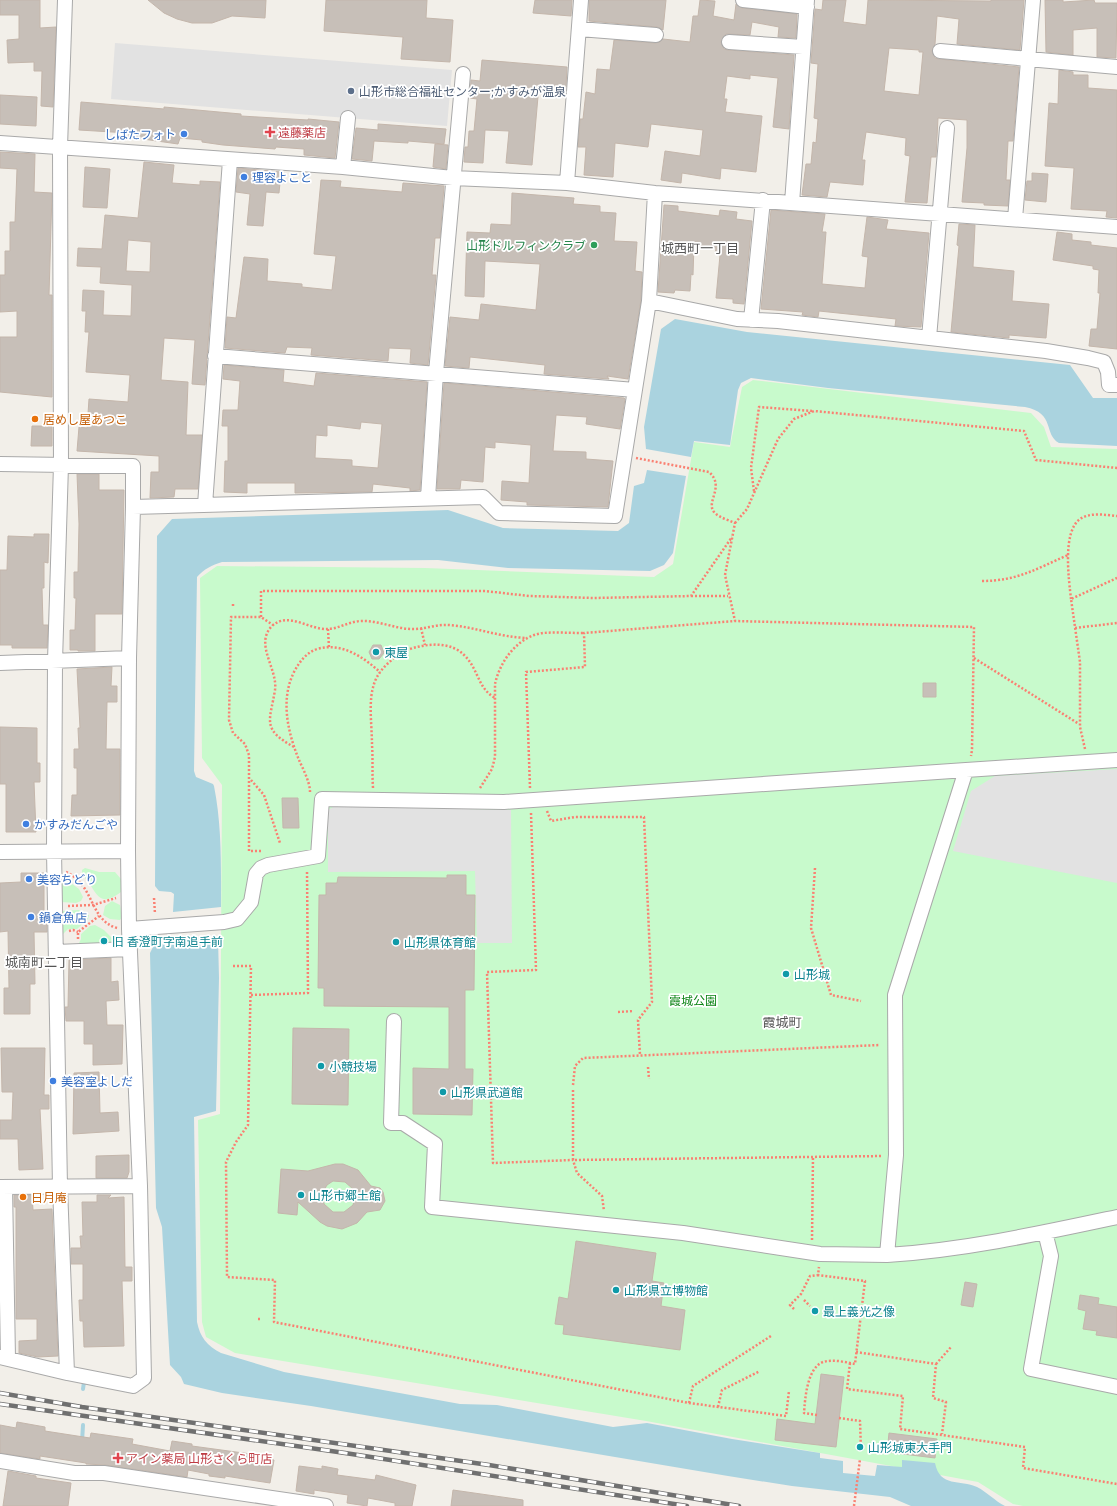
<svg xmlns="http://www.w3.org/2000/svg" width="1117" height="1506" viewBox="0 0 1117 1506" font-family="Ubuntu,'Noto Sans JP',sans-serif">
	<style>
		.park { fill: #c8facc }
		.parking { fill: #e2e2e2 }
		.water { fill: #aad3df }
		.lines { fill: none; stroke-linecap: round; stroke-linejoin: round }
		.stream { stroke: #aad3df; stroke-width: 4 }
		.building { fill: #c7bfb8; stroke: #c4b6ab; fill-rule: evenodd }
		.minor-casing { stroke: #a9a9a9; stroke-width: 16 }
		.path { stroke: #fa8072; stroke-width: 2.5; stroke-dasharray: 2 2; stroke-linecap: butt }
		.minor { stroke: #fff; stroke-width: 14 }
		.rail-casing { stroke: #707070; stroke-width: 4.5 }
		.rail { stroke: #fff; stroke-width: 3; stroke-dasharray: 9; stroke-linecap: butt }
		.service-dot { fill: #5c6f8a; stroke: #fff; stroke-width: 1.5 }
		.health-dot { fill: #e0444e; stroke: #fff; stroke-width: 1.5 }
		.shop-dot { fill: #3f7fe0; stroke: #fff; stroke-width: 1.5 }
		.leisure-dot { fill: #2e9e5b; stroke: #fff; stroke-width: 1.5 }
		.food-dot { fill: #e8710a; stroke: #fff; stroke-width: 1.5 }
		.culture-dot { fill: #0f9aa8; stroke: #fff; stroke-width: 1.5 }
		.labels { text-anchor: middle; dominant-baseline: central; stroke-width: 3.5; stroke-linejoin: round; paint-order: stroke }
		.service-label { font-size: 12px; fill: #4e5e75; stroke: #fff; text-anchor: start }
		.health-label { font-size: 12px; fill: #be3a42; stroke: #fff; text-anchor: start }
		.shop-label { font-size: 12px; fill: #366cbe; stroke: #fff; text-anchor: start }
		.leisure-label { font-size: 12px; fill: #27864d; stroke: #fff; text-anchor: end }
		.food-label { font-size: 12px; fill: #c56008; stroke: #fff; text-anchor: start }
		.culture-label { font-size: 12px; fill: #0d838f; stroke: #fff; text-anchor: start }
		.park-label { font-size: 12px; fill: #0c8416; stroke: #fff }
		.neighbourhood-label { font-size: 13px; fill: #555; stroke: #fff }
	</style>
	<rect width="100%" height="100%" fill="#f2efe9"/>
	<!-- park -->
	<path class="park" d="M753,380l278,33 13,14 7,20 66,2v1057h-94l-10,-2 -35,-22 -332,-61 -411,-68 -29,-16 -4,-15 -4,-202 22,-6 2,-329 -20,-27 -2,-180 17,-12 208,2 229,9 19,-13 21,-122 36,5 12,-60z
		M85,868l14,4h16l6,7v13c-25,19 -24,-4 -39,-17v-5z
		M61,876l18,13 4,8 -2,4 -5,2 -15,-1z
		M112,901l8,4 2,12 -2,3 -10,-1 -7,-4 2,-9z
		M79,910l10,5 -1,4 -11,10h-9l-6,6 -1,-24z
		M95,925l9,5 11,11v2l-37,2 3,-6v-5l9,-8z"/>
	<!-- parking -->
	<path class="parking" d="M115,43l337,27 -5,56 -336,-27z
		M1117,769v114l-164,-32 18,-60 24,-15z
		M335,806l176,4 1,133h-35l-2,-72 -147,1v-62z"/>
	<!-- water -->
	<path class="water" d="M675,319l72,13 323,33 23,33h24v48l-58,-3c-16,-9 -3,-30 -34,-36l-197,-19 -77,-10 -10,5 -3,7 -8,55 -36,-4 -3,16 -45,-8 -2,-22 17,-98z
		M647,470l39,6 -13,77 -9,12 -14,6 -142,-3 -70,-8 -216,2c-10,3 -18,7 -25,15l-3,194 2,6 17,7 1,2c8,40 7,81 7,121l-48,5 1,-18 -3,-2 -12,-1 -4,-5 2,-350 15,-17 276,-9 55,18 115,3 11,-8 5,-37 10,-3z
		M218,938l1,40 -3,133 -22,6 3,205c3,15 10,24 24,31l63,19 176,32 37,1 116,22 34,-4 85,16 88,14v5l23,3v12l32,3 2,-11 25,2v-7l33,3c5,25 25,16 42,24 10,5 18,14 28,19h-94l-21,-9 -98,-11 -64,-10 -417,-70 -89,-13 -38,-9 -3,-7 -11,-12 -8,-138 -6,-19 -6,-255 4,-8z"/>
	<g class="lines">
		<!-- stream -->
		<path class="stream" d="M83,1389l1,-7
			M82,1442l1,-17"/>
	</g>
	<!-- building -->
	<path class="building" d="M0,0h40v28l16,-1 -3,80 -12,-1 1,-35h-8v-9l-26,1 -1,-23 12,-1v-24h-19z
		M148,0h118l-1,18 -33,-2 -20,7h-20l-15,-4 -13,-6z
		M326,0h101l-1,18 27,2 -3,42 -49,-3 2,-22 -79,-6z
		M535,0h37l-1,16 -38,-3z
		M589,0h77l-3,30 -6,-3 -68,-6z
		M700,0l15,1 -2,15 21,4 2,-16 6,4 55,6 -1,24 -18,-1 1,-10 -27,-5 -2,13 -24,-1 -5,8 3,7 4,1 66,5 -5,74 -16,-2 5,-49 -28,-3v4l-23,-3 -3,23h3l-2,13 37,4 -6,56 -35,-4 -1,11 -38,-6 -1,10 -20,-3 4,-29 35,5 3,-26 -52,-6 -3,23 -33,-4 -2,34 -29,-2 2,-28h-8l2,-28h3l3,-27 9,2 2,-25 13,1 4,-30 41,3 5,-1 3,-3 27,3 3,-26h5z
		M823,0h23l-3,22 23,3 2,-25 123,1v-1h33l-4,50 -63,-6 2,-25 -22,-3 -2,28 -3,7 3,7 4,1 80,8 -6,74h-5l-2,39h4l-2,26 -24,-1v-2l-22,-1 5,-54v-28l-29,-2 -2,39h-5l-4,46 -22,-1 5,-46 -5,-1 1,-17 -40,-6 -4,28h3l-2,25 -33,-3 -3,15 -25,-2 4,-31h5l2,-22 3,1 2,-24 -4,-1 4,-54 -7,-1 4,-54 7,1zM889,48l30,2v2h4l-4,43 -35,-4z
		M1045,0h18v2l31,-2 1,3h22l-1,55 -19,-1v-29l-24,2v25l-27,-3z
		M482,60l85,7 -1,20 -27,-2 -7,80 -26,-2 3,-32 -24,-1 -2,33 -19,-1 1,-15h3l1,-16h5l3,-32 -7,-1 1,-18 9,1z
		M1059,70l14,2v3h15v13l29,2v128l-11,-1 1,-6 -36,-2 3,-41 -29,-2 4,-63 9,1z
		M0,95l37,2 -1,29 -36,-2z
		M81,102l83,7v-2l77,7v2l67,4v-1l31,3 -4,36 -31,-3v-6l-28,-2 -1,2 -52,-4 -21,-3v-2l-22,-2 -2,6 -49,-7v-4l-50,-3z
		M378,124l68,5 -2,15 -36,-3v2l-34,-2 -2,20 -20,-2 4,-31 22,2z
		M435,144l13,1 -2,24 -13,-2z
		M0,152l35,2 -1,38 18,1 -3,102h3v102l-52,-5v-55h17v-26l-17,1v-37h5v-24h5v-29h5l2,-53 -17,-1z
		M144,162l30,3 -2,18 28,2v-4l20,1 -15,203 -13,-1 3,-44 -31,-2 -3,42 27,2 -2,53h16l-4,54h-23l-1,8 -24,1 1,-26h8v-16l-82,-5 2,-24 8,1 2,-29 39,3 2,-27 -44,-3 3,-40h-4l1,-21h-4l1,-21 21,1 -1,24 28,1 1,-31 -32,-2 1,-16 -24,-1 1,-18 24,1 3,-34 33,3zM128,240l23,2 -1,30 -24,-1z
		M85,167l25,2 -3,39 -24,-1z
		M238,168l43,4 -2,21 -13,-1 -3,34 -16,-1 3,-31 -14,-2z
		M1032,173l16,1 -2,28 -21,-2 2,-19h5z
		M321,180l20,1 -1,6 62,5 1,-9 41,3 -4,52h-5l-3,37h4l-8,90 -18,-2 1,-14 -22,-1 -1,13 -77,-6 1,-7 -25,-1 -2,6 -60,-5 2,-31 9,1 8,-61 24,2 -1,22 35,3v3l30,3 4,-34 -22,-2z
		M512,193l62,5 -1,6 27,2v6l16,1 -2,28 23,1 -2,29 7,1 -1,28 -13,79 -21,-3 2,3 -65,-5 1,-9 -75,-8 -1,11 -24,-2 5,-49 29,3 2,-16 55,6 4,-46 -55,-3 -1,36 -19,-1 2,-64 23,1 1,-9 20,1z
		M664,205l14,1v5l41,5 1,-6 17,2 -1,7 16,2 -8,83 -11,-1v-4l-17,-1 4,-43 -5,-1 1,-6 -22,-3 -1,30 -2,-1 -1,17 -15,-1 -1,3 -16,-1z
		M771,210l54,4 -3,18h4l-4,52 43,4 3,-31 -6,-1 5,-39 21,3 -2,9 43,4 -8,94 -26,-1 1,-7 -77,-8 -1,6 -16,-2 1,-3 -42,-3z
		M959,224l16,1 -2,42 41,4 -2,30 37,3 -3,34 -37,-3v3l-58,-6 8,-86 -2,-1z
		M1057,232l15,2v6l19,2v3l26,3v101l-28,-3 2,-17h6l3,-36h-2l1,-23 -6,-1v-3l-40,-6z
		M224,365l60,5 -1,12 31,4 2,-13 111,9 -7,108 -10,1v-3l-37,-4 -1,8 -77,1v-10h-48v10l-23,-1 1,-31h3v-35h-6l1,-16h15l2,-29 -17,-2zM361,422l21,2 -4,44 -26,-2v-6l-37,-2 1,-23 11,1v-11l33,4z
		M444,383l180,15 1,1 -5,30 -34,-5 1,-7 -31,-2 -3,36 33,1v7l27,2 -5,46 -81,-2v-3l-26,-2 1,-19 27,2 2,-38 -36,-3v6l-10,-1 -2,35 -22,-2 -1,9h-23z
		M32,426h20v20h-21z
		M77,474h22v16h25l-2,124h-27v37h-17v-1h-8v-20h5l1,-32h-2v-26h4l1,-48z
		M34,534h15l-1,29 -4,-1v26h-2l1,37h5l-1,23h-35v-3h-12v-75h7l1,-34 26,1z
		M373,645h8l3,8 -5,6h-7l-3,-7z
		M112,667l-1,19h6v16h-10l-1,47h14v66l-49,1 1,-21h5v-27h-3v-19h5l-1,-21h2l-3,-59z
		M923,683h13v14h-13z
		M0,727l37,1v35h3v19h-6l2,50h-30v-48h-6z
		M282,798h16l1,30h-16z
		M21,873h23v38h2l1,21h-13l1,52h-5v30h-26v-26h5l-1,-57 -8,1v-49l21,-1z
		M447,875h19v20h9l-1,95h-9v79h8l-1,46 -59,-1v-46l36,1v-62l-125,-1v-18h-6l1,-93h7v-12h11l1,-6 109,1z
		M111,958v24l7,-1 1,19 -13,1 1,24h16l-1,39 -29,1v-21h-9v-23h-18l-1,-14h3l1,-47z
		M293,1028l56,1 -1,76 -56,-1z
		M1,1048h44l-1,47h5v14h-9l3,60 -24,1 -1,-31h-18v-19h12l1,-28h-11z
		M99,1072l1,41 18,-1 1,19 -46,3 1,-61z
		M129,1155v17l-2,6h-31v-22z
		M335,1164h8l15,6 13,16 9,2 3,4 2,9 -5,9 -13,2 -10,11 -15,6 -15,-3 -7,-4 -22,-20 -1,13 -19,-2 3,-44 27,2zM333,1181l12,1 8,7 2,8 -2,8 -9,7h-11l-9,-8 -1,-12 4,-7z
		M14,1195h18l1,15 19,-1 6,147 -20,1 -19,-4v-12l18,-1v-21h-21v-112h-2z
		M97,1195h14l-3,3 16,-1 1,70h7v14h-10l2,65 -40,1 -1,-26h-3l-1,-21h4v-36h-12v-16h10l-1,-12h3l-1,-34h15z
		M576,1241l80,12 -4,28 12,2 -3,23 24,4 -5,40 -117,-16 1,-9 -9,-1 4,-27 9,2z
		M965,1282l12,2 -4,23 -12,-2z
		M1080,1295l19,3 -1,6 19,3v31l-21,-3 1,-4 -14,-2 3,-18 -8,-2z
		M821,1374l23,3 -8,70 -61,-7 2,-21 38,5z
		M17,1422l28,5v4l45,7 1,-5 42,6 -1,5 38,7 2,-10 20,3v2l66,9 -1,3 17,2 -4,23 -45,-7v2l-16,-2v-2l-21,-4 -1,7 -82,-12 -19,-1v-1l-46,-7v3l-40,-6v-28l16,3z
		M889,1433l48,6 -2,19 -48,-6z
		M299,1466l23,3v-3l16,3 -1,6 38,5 1,-5 40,10 -4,21h-17v-3l-27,-5 -1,8 -20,-3 1,-8 -34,-5v4l-18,-3z
		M8,1471l28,5v2l35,5 -3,23h-65z
		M453,1490l70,10v6h-72z"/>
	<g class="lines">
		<defs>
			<path id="minor" d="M743,0l64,7
				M579,29l77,6
				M729,42l74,5
				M940,51l177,16
				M0,143l343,24 110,11 114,5 88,10 462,34
				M343,167l5,-49
				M567,183l14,-183
				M792,203l15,-203
				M1015,219l18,-219
				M649,301l6,-108
				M751,320l12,-120
				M929,338l18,-210
				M215,356l420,34
				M0,464l133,2v41
				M428,498l8,-125 27,-299
				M205,505l25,-345
				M0,663l129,-5
				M1117,760l-151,10 -71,225 1,160 -9,100c78,-5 155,-22 230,-38
				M0,852l128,-1
				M129,929l95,-7 13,-3 14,-17 5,-28 5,-6 7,-3 50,-9 4,-57 182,3 462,-32
				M56,952l74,-3
				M394,1021l-3,102h12l32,21 -3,63 251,26 137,21 67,1
				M0,1187l140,-1
				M5,1187l3,171
				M1045,1232l6,24 -20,113 86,18
				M0,1357l67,16 -7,-186 -6,-336 1,-190 6,-196 -1,-318 5,-147
				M67,1373l66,13 11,-8 -4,-192 -11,-257 -1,-78 1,-193 4,-151 350,-10 16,16 116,3 34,-215 88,18 41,2 268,30 42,7 16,4 4,10 1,13h8
				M0,1461l74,12h30l222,33"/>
		</defs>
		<!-- minor casing -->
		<use href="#minor" class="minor-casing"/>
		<!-- path -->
		<path class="path" d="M636,458l73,14c17,15 -5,31 6,41 5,5 14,7 20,10l-10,52 10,46
			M754,491l-3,-23 8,-61 53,4
			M735,523l12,-14 31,-70 16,-20 20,-8 210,20 12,29 81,8
			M982,581c35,0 54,-12 86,-26
			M691,596h37
			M1071,599c-2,-19 -9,-67 9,-80 10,-7 26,-4 37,-3
			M233,604v2
			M261,617v-26h224l44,5 65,2 97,-2 41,-59
			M421,628l4,17
			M1075,628l42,-5
			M328,629l1,19
			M974,658l105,66
			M294,747c-33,-18 -24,-26 -19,-57 3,-21 -21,-46 -3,-64 16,-15 38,4 55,3 11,0 21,-7 33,-8 17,-1 33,7 50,8 13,1 26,-5 39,-4 27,2 49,12 78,13
			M1085,749l-5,-22v-65l-9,-63 46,-21
			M251,780l13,15 16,48
			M373,788c-1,-15 0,-29 -1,-43 0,-20 -4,-43 2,-61 5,-17 27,-34 43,-37 13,-3 27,-4 39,2 23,13 19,38 39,49
			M480,788l12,-19 3,-12v-73c5,-23 23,-48 48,-51 13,-1 27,0 41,0
			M530,788l-4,-116 59,-5 -1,-34 151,-12 239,6 -2,123 -1,6
			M310,792c0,-10 -7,-23 -11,-32 -11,-27 -19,-60 -5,-88 6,-11 12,-19 23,-23 25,-7 46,8 63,23
			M547,811l4,10 24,-4h69l8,185 -14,18 2,35
			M531,813l5,157 -49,2 6,191 80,-3 4,13 25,23 2,15
			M261,851h-12v-96l-4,-11 -12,-11 -4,-13 2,-103h30l12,8
			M815,868l-4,60 20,67 30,6
			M66,872c29,13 23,48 51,56
			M154,898l1,16
			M68,906l25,-1 23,-7
			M69,931l4,-1 5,2
			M78,939v-7l21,-16
			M233,966h18l-3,159 -12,17 -10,20 1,115 48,3 -1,42 415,81 97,13 3,-25
			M251,995l57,-2 -1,-123
			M618,1012l16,-1
			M648,1067l1,12
			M573,1085l2,-19 8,-8 297,-13
			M573,1090v70l310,-4
			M812,1240l1,-84
			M804,1300l6,6
			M794,1309l-4,-4 11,-11 9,-18 8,-1
			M258,1319h2
			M856,1352l80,12 -3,34 13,4 -4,32
			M850,1363l-3,26 56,7 -3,33 125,18 -2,21 94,16
			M936,1364l15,-17
			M689,1403l4,-17 78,-50
			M718,1407l4,-17 38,-19
			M817,1415l-13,-2c1,-14 3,-45 19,-51 10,-3 22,0 32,2l10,-83 -47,-6 1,-8
			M839,1418l21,3 1,30
			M854,1506l6,-47"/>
		<!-- minor -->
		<use href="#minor" class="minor"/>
		<defs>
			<path id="rail" d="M0,1393l82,14 407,58 250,41
				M0,1404l345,49 342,53"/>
		</defs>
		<!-- rail casing -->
		<use href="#rail" class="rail-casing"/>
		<!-- rail -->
		<use href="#rail" class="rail"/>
	</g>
	<!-- markers -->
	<circle class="service-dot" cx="351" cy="91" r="4"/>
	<g class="health-dot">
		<path d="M268 126h4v4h4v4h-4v4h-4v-4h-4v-4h4z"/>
		<path d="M116 1452h4v4h4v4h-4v4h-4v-4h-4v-4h4z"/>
	</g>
	<g class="shop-dot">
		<circle cx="184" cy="134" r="4"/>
		<circle cx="244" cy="177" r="4"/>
		<circle cx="26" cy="824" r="4"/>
		<circle cx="29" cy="879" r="4"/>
		<circle cx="31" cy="917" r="4"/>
		<circle cx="53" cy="1081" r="4"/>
	</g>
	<circle class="leisure-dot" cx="594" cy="245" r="4"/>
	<g class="food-dot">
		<circle cx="35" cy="419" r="4"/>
		<circle cx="23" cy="1197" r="4"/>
	</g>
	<g class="culture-dot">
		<circle cx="376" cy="652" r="4"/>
		<circle cx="104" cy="941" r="4"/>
		<circle cx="396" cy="942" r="4"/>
		<circle cx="786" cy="974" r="4"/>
		<circle cx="321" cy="1066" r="4"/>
		<circle cx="443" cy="1092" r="4"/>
		<circle cx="301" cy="1195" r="4"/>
		<circle cx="616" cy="1290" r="4"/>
		<circle cx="815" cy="1311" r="4"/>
		<circle cx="860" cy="1447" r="4"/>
	</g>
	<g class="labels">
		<!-- service labels -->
		<g class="service-label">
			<text x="359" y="91">山形市総合福祉センター;かすみが温泉</text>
		</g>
		<!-- health labels -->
		<g class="health-label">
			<text x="278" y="132">遠藤薬店</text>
			<text x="126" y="1458">アイン薬局 山形さくら町店</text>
		</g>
		<!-- shop labels -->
		<g class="shop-label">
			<text x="176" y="134" text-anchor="end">しばたフォト</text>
			<text x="252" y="177">理容よこと</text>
			<text x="34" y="824">かすみだんごや</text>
			<text x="37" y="879">美容ちどり</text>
			<text x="39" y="917">鍋倉魚店</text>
			<text x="61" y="1081">美容室よしだ</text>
		</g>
		<!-- leisure labels -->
		<g class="leisure-label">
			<text x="586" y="245">山形ドルフィンクラブ</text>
		</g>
		<!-- food labels -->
		<g class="food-label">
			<text x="43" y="419">居めし屋あつこ</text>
			<text x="31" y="1197">日月庵</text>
		</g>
		<!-- culture labels -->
		<g class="culture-label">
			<text x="384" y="652">東屋</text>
			<text x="112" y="941">旧 香澄町字南追手前</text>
			<text x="404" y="942">山形県体育館</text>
			<text x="794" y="974">山形城</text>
			<text x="329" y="1066">小競技場</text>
			<text x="451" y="1092">山形県武道館</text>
			<text x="309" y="1195">山形市郷土館</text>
			<text x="624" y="1290">山形県立博物館</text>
			<text x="823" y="1311">最上義光之像</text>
			<text x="868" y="1447">山形城東大手門</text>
		</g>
		<!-- park labels -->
		<g class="park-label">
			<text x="693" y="1000">霞城公園</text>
		</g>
		<!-- neighbourhood labels -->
		<g class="neighbourhood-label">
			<text x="700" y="248">城西町一丁目</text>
			<text x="44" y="962">城南町二丁目</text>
			<text x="782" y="1022">霞城町</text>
		</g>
	</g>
</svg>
